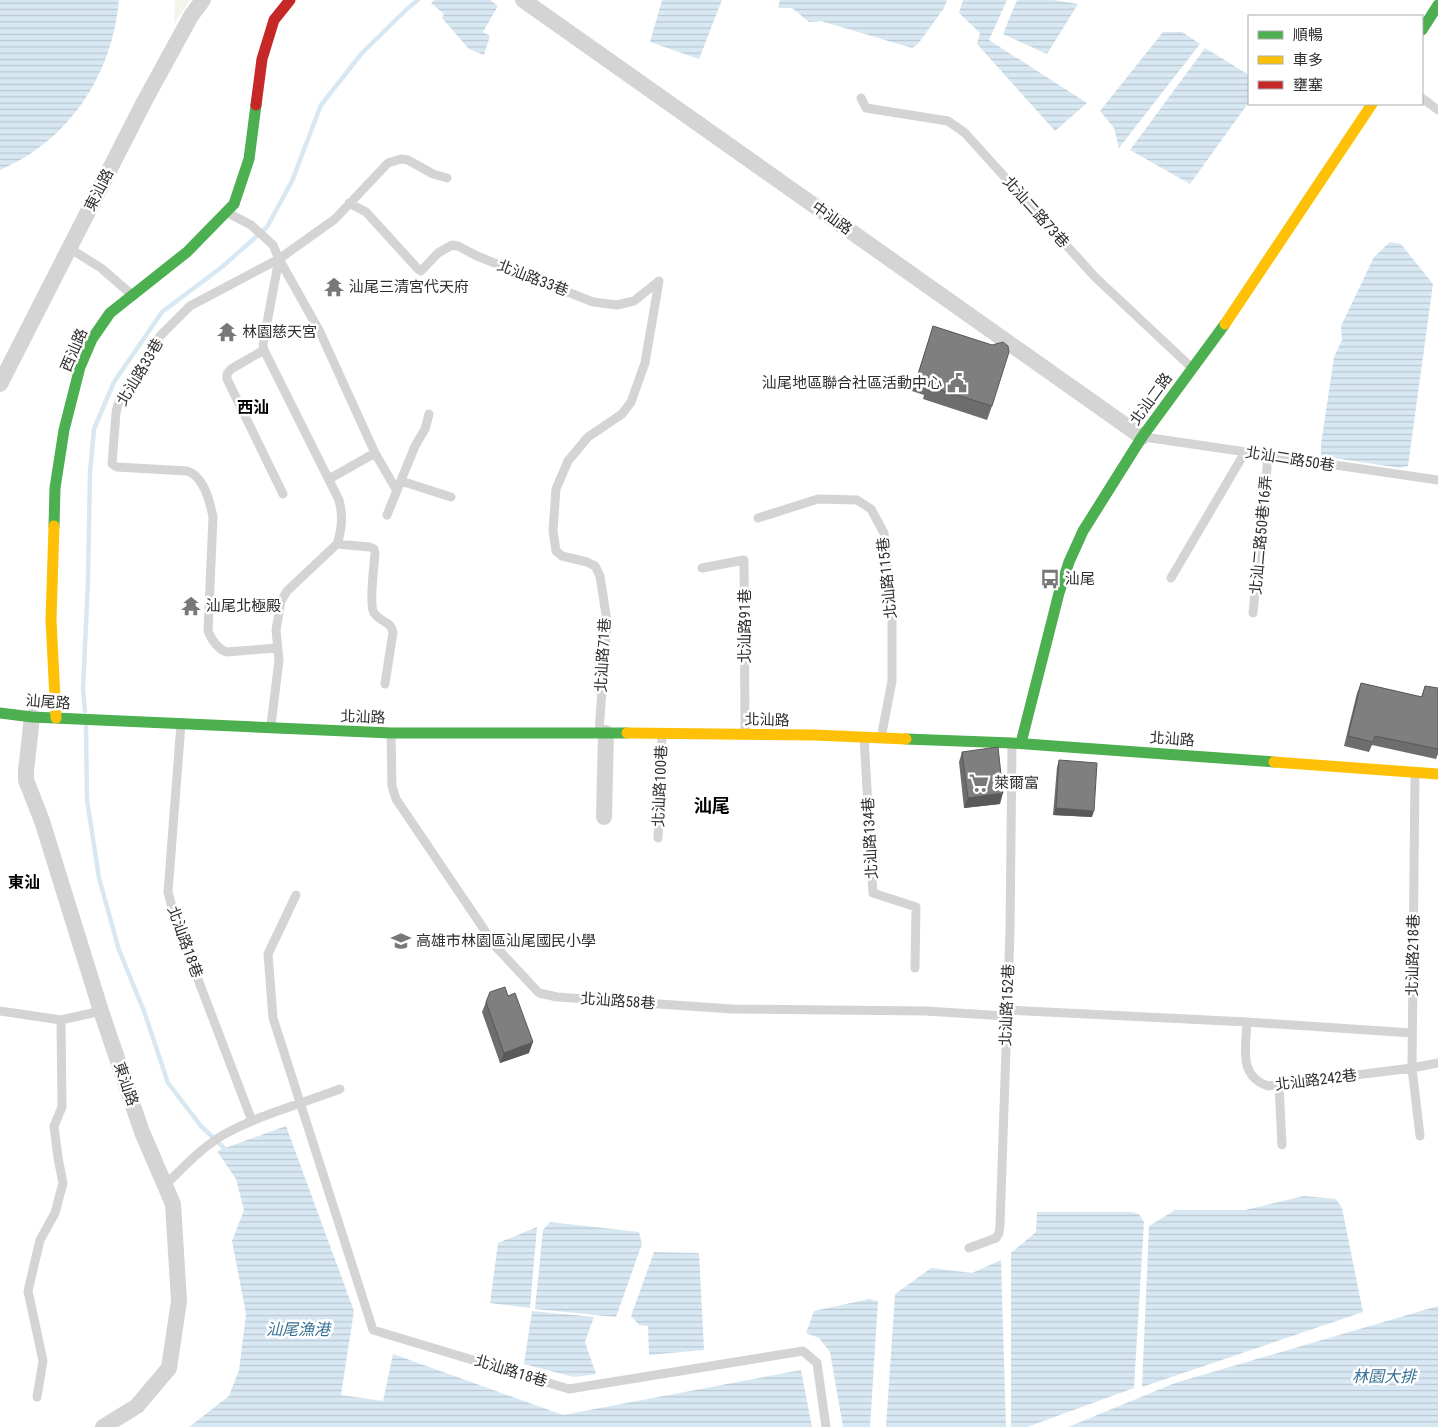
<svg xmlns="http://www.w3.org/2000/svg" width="1438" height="1427" viewBox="0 0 1438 1427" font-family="'Roboto Condensed','Noto Sans TC',sans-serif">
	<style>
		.grass { fill: #f1f5ec }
		.water { fill: url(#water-rules) }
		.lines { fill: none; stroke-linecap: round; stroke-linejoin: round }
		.stream { stroke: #d8e8f3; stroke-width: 4.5 }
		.lane { stroke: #d4d4d4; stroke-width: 9 }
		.street { stroke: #d4d4d4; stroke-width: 16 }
		.fast { stroke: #4caf50; stroke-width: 11 }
		.slow { stroke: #ffc107; stroke-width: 11 }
		.jam { stroke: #c62828; stroke-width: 11 }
		.wall { fill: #6d6d6d }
		.shaded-wall { fill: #595959 }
		.building { fill: #7f7f7f; stroke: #595959 }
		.labels { text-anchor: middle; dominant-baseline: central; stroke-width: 5; stroke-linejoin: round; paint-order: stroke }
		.street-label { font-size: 15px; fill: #2f2f2f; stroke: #fff }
		.poi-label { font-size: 15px; fill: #2f2f2f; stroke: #fff; text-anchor: start }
		.neighbourhood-label { font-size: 16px; font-weight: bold; fill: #000; stroke: #fff }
		.water-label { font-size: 16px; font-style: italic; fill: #387195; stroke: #fff }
		.quarter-label { font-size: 18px; font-weight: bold; fill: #000; stroke: #fff }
	</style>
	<defs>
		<pattern id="water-rules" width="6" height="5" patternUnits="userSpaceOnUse" patternTransform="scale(1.25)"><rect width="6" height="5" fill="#d8e8f3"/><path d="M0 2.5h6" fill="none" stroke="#bac7d1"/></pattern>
	</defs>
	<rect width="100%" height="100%" fill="#fff"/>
	<!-- grass -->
	<path class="grass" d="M175,0h15l-16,24z"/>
	<!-- water -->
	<path class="water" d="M0,0h119c-7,75 -49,140 -119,170z
		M434,0h56l8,6 -15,26 7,4 -6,19 -15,-6 -27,-31 2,-4 -13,-11z
		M662,0h60l-23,59 -49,-17z
		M780,0h167l-3,8 -26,36 -6,4 -91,-27 -12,1 -17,-14h-14z
		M963,0h44l-18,40 98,63 -32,28 -78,-87 3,-11 -21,-20z
		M1017,0h37l24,4 -31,50 -44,-20z
		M1163,32h19l18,12 -81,104 -5,-20 -14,-17z
		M1205,48l44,27v27l-59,82 -60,-34z
		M1390,242l11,2 32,40 -25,182 -8,2 -79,-12v-12l13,-87 8,-17 -1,-14 33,-69z
		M286,1126l68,185 -13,84 42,6 10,-47 170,61 238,-45 11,57h-623l40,-31 10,-26 7,-56 -14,-73 12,-31 -8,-31 -19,-28z
		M1304,1196l32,3 6,9 21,104 -221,75 7,-161 26,-16h70z
		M1037,1212h94l8,2 5,8 -10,166 -107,39h-16v-174l25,-21z
		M550,1222l89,10 3,12 -26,73 -81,-8 8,-79z
		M537,1227l-7,81 -40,-5 8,-60z
		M654,1252l45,1 5,97 -55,5 -1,-29 -9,-1 -8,-9z
		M1001,1260l5,167h-120l9,-133 36,-26 41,5z
		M869,1299l9,2 -8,126h-27l-13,-75 -11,-14 -13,-5 8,-22z
		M1438,1306v121h-370l107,-44z
		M532,1311l62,6 -9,25 11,32 -22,3 -50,-13z"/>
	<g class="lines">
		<!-- stream -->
		<path class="stream" d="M85,711l-2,-22 5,-109 2,-108 4,-43 20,-47 48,-70 60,-45 45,-40 25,-46 29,-76 41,-52 46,-45 10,-8
			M86,727l1,73 12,78 20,72 25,61 24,72 33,43 23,22"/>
		<!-- lane -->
		<path class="lane" d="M861,98l5,10 82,13 17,12 130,144 97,91
			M1422,98l16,12
			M349,203l17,9 52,57 3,2 17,-18 14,-8 6,1 19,10 116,46 24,3 17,-4 25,-20
			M228,213l23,12 22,20 6,14 -16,85 1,6 75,150c4,15 3,30 -2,44l-50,47 -6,10 -5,29 3,30 -8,65
			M69,248l32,20 30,26
			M279,259l41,73 55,121 22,38
			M264,350l-33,19 -4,5v5l56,115
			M1144,437l294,43
			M329,479l46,-26
			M401,481l50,16
			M387,515l28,-69 10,-17 4,-15
			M758,518l60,-19 39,1 14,9 13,24 8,74v74l-11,57
			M337,544l33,3 4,2 1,5c-1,11 -6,52 -1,59 6,9 17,8 19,19l-8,52
			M702,568l42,-8 1,174
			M1171,578l74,-126
			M1253,613l15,-157
			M277,648l-51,4c-9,-4 -14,-11 -18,-21l5,-114c-3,-15 -9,-41 -26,-46l-70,-4 -5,-3 4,-51 2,-9 42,-68 30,-30 89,-47 56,-40 53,-56 13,-4 7,1 25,14 14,4
			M181,724l-13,168 7,27 77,202
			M599,732l8,-111 -7,-45 -5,-10 -8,-4 -25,-6 -6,-5 -3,-20 3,-42 12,-28 20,-24 34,-23 9,-12 14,-39 14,-82
			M391,733l1,53 4,13 100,148 43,46 18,4 175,12 193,2 81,5
			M864,737l9,156 43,14 -1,61
			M1415,772l-3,296 8,68
			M658,838l4,-104
			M296,895l-28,59 5,64 100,312 196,59 234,-38 14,12 9,64
			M1006,1010l241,12 165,11
			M0,1011l61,9 40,-9
			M1247,1022c-1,25 -9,54 21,64l144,-18 26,-5
			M1279,1085l3,60
			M165,1185c18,-17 36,-37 58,-50 33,-19 80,-32 117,-46
			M969,1248l27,-10 3,-5 1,-8 10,-293 2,-189
			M37,1397l6,-36 -15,-70 12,-51 15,-27 8,-30 -5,-25 -4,-32 8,-19 -1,-87"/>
		<!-- street -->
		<path class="street" d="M523,0l619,437
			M0,384l144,-282 47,-86 12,-16
			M32,717l-6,54v9l16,41 59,190 41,121 31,72 6,97 -10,67 -32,38 -34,21
			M604,817l2,-84"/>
		<!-- fast -->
		<path class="fast" d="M1422,30l16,-25
			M54,526l1,-38 9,-58 16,-63 12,-28 18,-26 77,-61 47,-48 15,-45 7,-54
			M0,713l32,4 359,16h236
			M906,739l106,4 262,19
			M1021,743l38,-150 10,-31 14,-31 59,-94 83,-113"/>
		<!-- slow -->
		<path class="slow" d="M1225,324l147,-220
			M54,526l-3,94 5,98
			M627,733l187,2 92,4
			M1274,762l164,12"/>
		<!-- jam -->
		<path class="jam" d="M256,105l6,-46 12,-39 16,-20"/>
	</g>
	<!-- wall -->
	<path class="wall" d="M933,326l59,19v61l-5,14 -64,-21 1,-4 -12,-4z
		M1361,683l60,14 4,-11 13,2v66l-2,5 -64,-14 -3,7 -25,-6 13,-53z
		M962,752l38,52 -36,4 -5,-46z
		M1059,760l33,57 -39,-2 4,-48z
		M490,992l39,61 -29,10 -18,-51z"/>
	<!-- shaded-wall -->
	<path class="shaded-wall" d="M1003,793l-3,11 -36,4 4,-10z
		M1056,808l38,3 -2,6 -39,-2z
		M533,1042l-4,11 -29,10 4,-10z"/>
	<!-- building -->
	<path class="building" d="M933,326l59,19 11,-3 5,4 1,6 -17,54 -64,-20 1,-5 -12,-3z
		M1361,683l61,14 3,-11 13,2v61l-63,-13 -2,6 -25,-6z
		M998,747l5,46 -35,5 -6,-46z
		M1059,760l38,3 -3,48 -38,-3z
		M505,987l3,9 7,-3 18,49 -29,11 -18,-51 4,-10z"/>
	<!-- icons -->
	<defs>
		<symbol id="temple-bare" viewBox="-9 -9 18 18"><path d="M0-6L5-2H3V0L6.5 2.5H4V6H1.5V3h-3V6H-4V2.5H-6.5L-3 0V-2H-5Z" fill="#787878" stroke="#fff" stroke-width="2.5" paint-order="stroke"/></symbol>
		<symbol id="civic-bare" viewBox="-9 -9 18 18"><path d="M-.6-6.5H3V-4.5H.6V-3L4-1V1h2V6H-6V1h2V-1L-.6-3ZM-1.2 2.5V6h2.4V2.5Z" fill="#787878" stroke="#fff" stroke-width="2.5" paint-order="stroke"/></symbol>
		<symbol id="bus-bare" viewBox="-9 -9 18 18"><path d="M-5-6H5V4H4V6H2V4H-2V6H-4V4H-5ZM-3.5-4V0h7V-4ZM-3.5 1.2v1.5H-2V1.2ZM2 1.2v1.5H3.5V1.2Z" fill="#787878" stroke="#fff" stroke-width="2.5" paint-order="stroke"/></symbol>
		<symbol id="supermarket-bare" viewBox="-9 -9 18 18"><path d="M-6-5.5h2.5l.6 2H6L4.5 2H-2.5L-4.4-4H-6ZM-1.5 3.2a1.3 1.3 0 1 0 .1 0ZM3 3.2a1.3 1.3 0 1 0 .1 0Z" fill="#787878" stroke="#fff" stroke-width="2.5" paint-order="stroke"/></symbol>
		<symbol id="school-bare" viewBox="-9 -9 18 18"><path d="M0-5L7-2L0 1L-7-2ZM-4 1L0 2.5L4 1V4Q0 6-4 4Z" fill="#787878" stroke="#fff" stroke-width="2.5" paint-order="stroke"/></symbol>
	</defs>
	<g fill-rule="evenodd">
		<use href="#temple-bare" x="320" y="273" width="28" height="28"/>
		<use href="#temple-bare" x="213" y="318" width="28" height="28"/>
		<use href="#civic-bare" x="943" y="369" width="28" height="28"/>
		<use href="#bus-bare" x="1036" y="565" width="28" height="28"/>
		<use href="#temple-bare" x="177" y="592" width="28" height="28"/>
		<use href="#supermarket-bare" x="965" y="769" width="28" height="28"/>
		<use href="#school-bare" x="387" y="927" width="28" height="28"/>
	</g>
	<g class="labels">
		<!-- street labels -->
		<g class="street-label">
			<text transform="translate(99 190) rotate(-63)">東汕路</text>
			<text transform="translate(1036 212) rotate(48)">北汕二路73巷</text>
			<text transform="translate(832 218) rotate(35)">中汕路</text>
			<text transform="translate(533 278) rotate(21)">北汕路33巷</text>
			<text transform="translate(74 350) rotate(-67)">西汕路</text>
			<text transform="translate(140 372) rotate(-59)">北汕路33巷</text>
			<text transform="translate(1151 399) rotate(-54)">北汕二路</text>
			<text transform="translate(1290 459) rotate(9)">北汕二路50巷</text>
			<text transform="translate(1261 535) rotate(-85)">北汕二路50巷16弄</text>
			<text transform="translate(887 578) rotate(-96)">北汕路115巷</text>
			<text transform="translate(745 626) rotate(-90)">北汕路91巷</text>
			<text transform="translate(603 655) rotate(-87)">北汕路71巷</text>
			<text transform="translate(48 702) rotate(4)">汕尾路</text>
			<text transform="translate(363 717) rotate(2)">北汕路</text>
			<text transform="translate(767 720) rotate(1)">北汕路</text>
			<text transform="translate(1172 739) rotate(4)">北汕路</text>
			<text transform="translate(660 786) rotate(-88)">北汕路100巷</text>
			<text transform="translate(870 838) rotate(-93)">北汕路134巷</text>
			<text transform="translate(185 942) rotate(70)">北汕路18巷</text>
			<text transform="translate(1413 955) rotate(-89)">北汕路218巷</text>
			<text transform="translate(618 1001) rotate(4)">北汕路58巷</text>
			<text transform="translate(1007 1005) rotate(-88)">北汕路152巷</text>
			<text transform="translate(1316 1080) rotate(-7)">北汕路242巷</text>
			<text transform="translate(126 1084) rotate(71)">東汕路</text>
			<text transform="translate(511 1371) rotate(17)">北汕路18巷</text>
		</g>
		<!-- poi labels -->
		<g class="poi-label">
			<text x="349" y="287">汕尾三清宮代天府</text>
			<text x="242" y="332">林園慈天宮</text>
			<text x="942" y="383" text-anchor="end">汕尾地區聯合社區活動中心</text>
			<text x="1065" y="579">汕尾</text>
			<text x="206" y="606">汕尾北極殿</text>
			<text x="994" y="783">萊爾富</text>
			<text x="416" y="941">高雄市林園區汕尾國民小學</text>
		</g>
		<!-- neighbourhood labels -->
		<g class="neighbourhood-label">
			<text x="253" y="407">西汕</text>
			<text x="24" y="882">東汕</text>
		</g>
		<!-- water labels -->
		<g class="water-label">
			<text x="298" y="1329">汕尾漁港</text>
			<text x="1384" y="1376">林園大排</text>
		</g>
		<!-- quarter labels -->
		<g class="quarter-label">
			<text x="712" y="805">汕尾</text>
		</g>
	</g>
	<!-- legend -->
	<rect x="1248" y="15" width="175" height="90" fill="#ffffff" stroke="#acacac"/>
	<rect x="1258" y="31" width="25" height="8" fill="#4caf50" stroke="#acacac"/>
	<text x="1293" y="40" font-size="15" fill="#2f2f2f">順暢</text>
	<rect x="1258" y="56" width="25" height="8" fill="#ffc107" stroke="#acacac"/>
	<text x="1293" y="65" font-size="15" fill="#2f2f2f">車多</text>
	<rect x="1258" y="81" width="25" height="8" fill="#c62828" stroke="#acacac"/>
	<text x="1293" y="90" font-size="15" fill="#2f2f2f">壅塞</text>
</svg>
